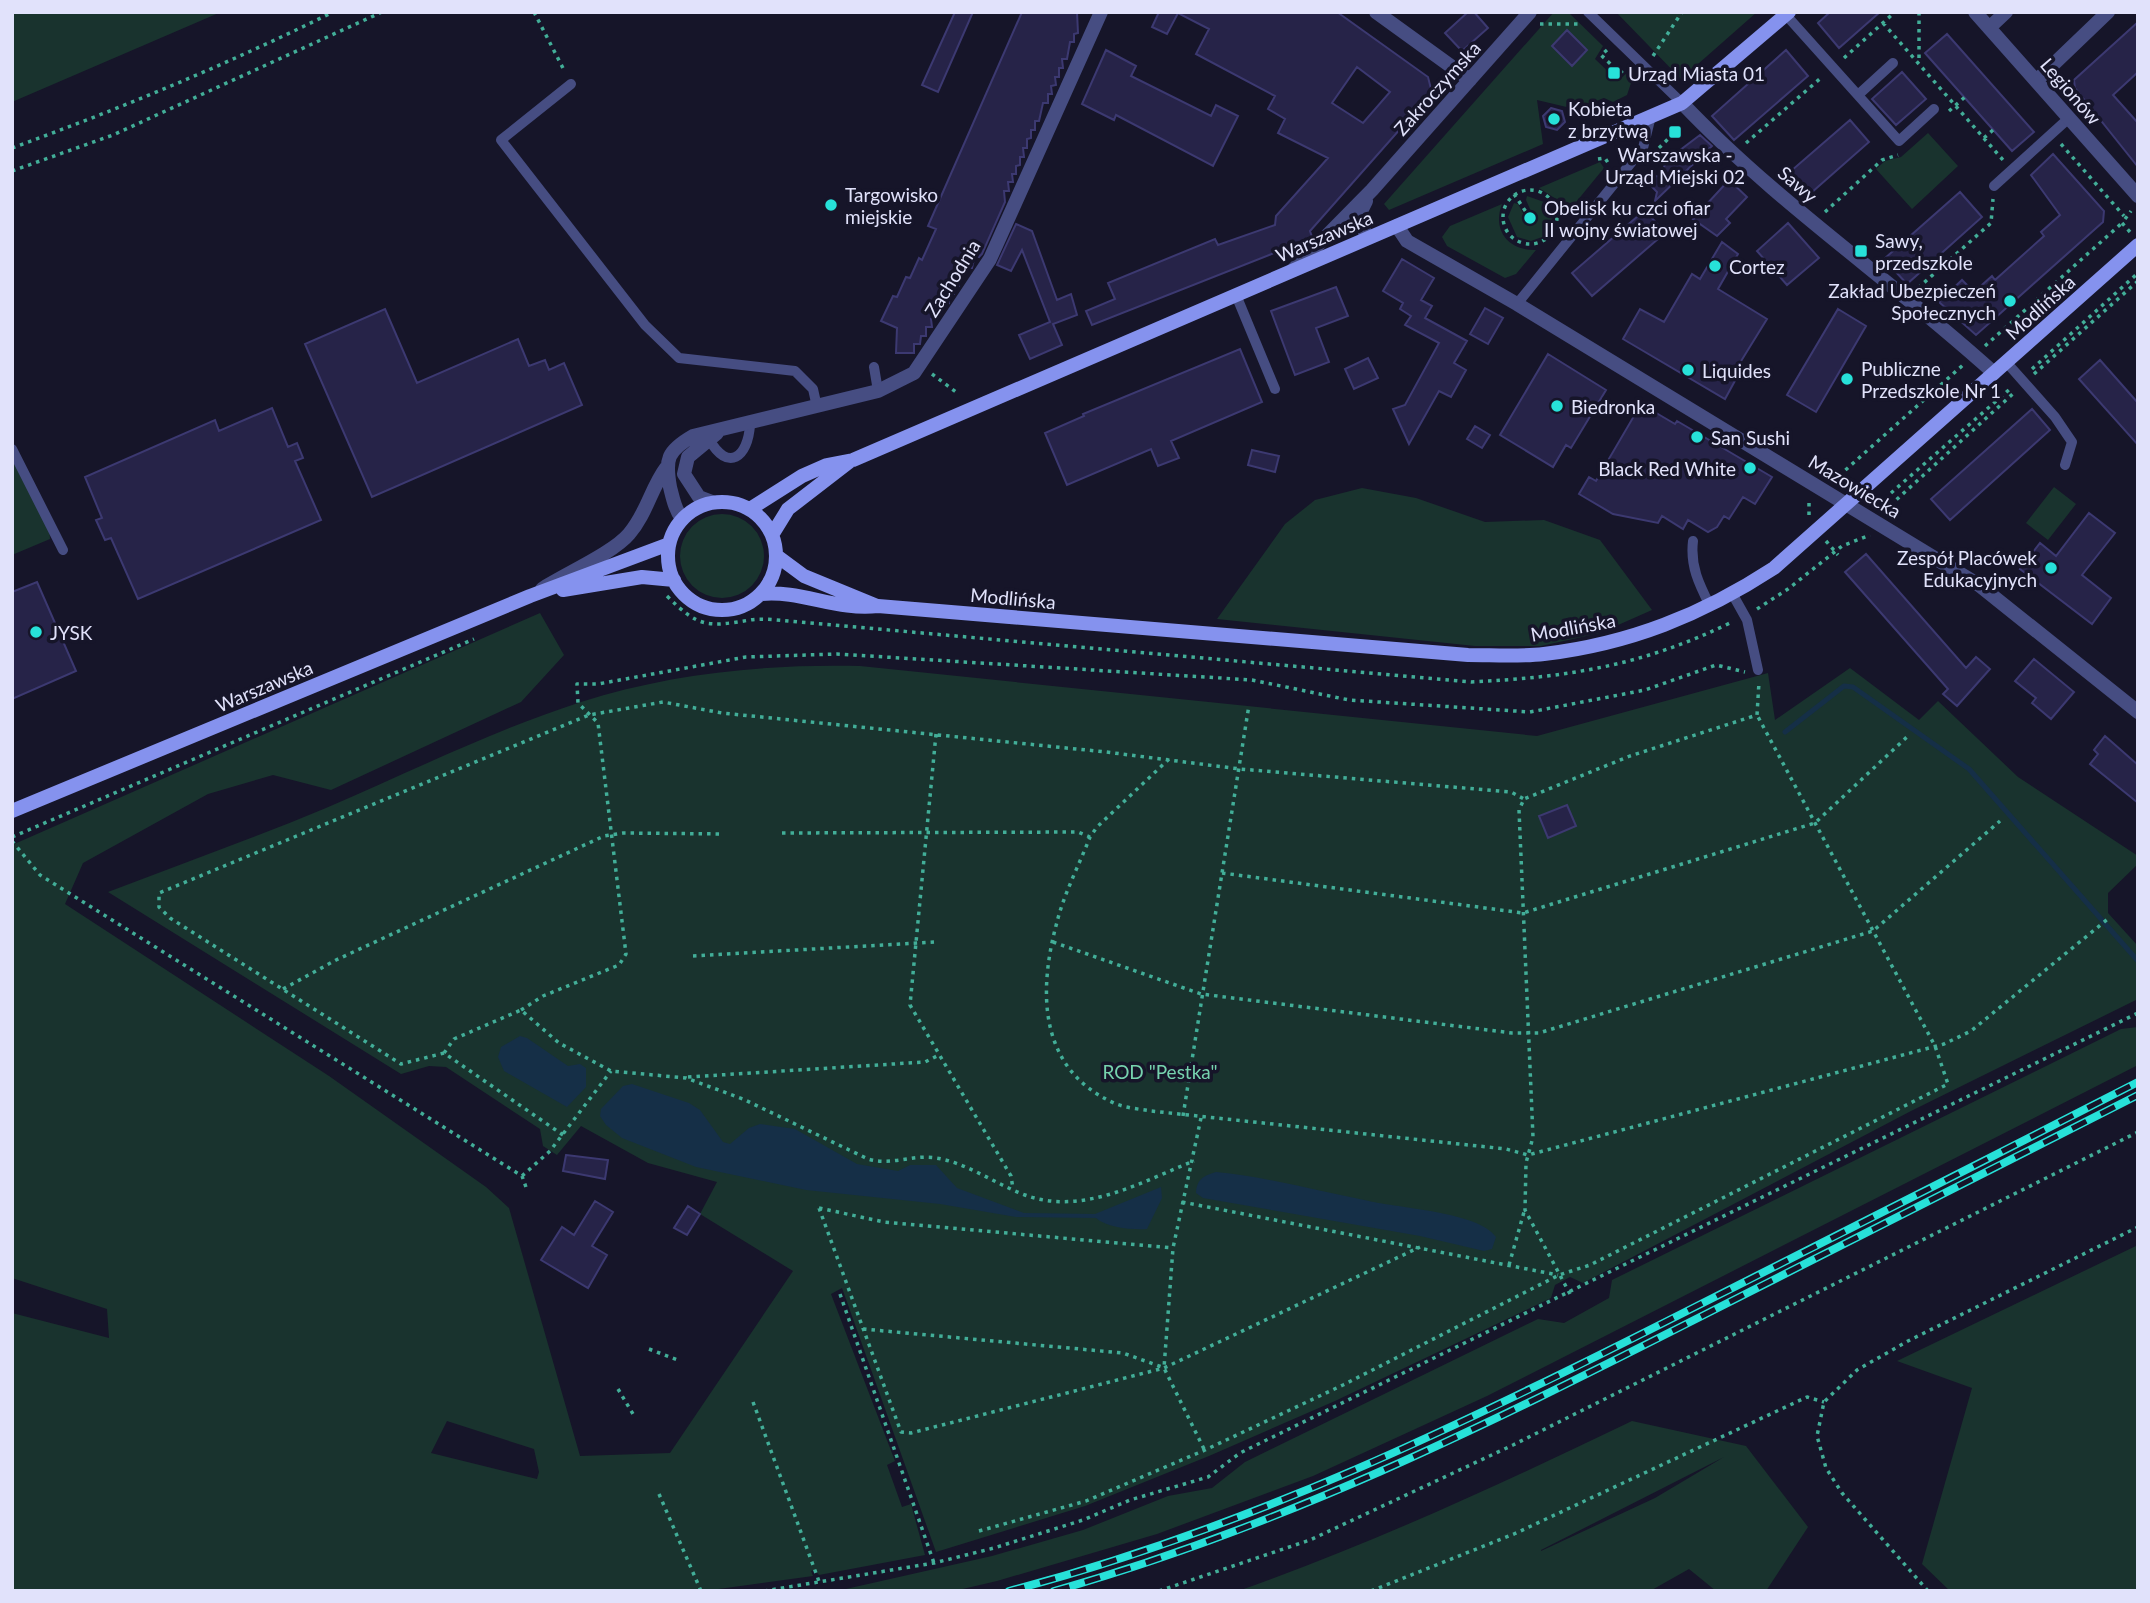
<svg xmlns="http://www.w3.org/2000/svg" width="2150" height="1603" viewBox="0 0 2150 1603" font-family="Lato,sans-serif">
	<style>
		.green { fill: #19332e; fill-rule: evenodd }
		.water { fill: #152f47 }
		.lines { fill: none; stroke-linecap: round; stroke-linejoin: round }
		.stream { stroke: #152f47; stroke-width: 5 }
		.building { fill: #262348; stroke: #3c3971; stroke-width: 2; fill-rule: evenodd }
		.path { stroke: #42ae98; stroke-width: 3.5; stroke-dasharray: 3.5 5; stroke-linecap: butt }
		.lane { stroke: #464d82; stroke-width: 10 }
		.street { stroke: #464d82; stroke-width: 14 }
		.secondary { stroke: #8592ee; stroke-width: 14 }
		.rail-casing { stroke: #27e1d9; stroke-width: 8 }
		.rail { stroke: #161529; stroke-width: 5; stroke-dasharray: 16; stroke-linecap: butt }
		.poi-dot { fill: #27e1d9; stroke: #161529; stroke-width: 2.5 }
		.labels { text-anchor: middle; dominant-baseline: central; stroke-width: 7; stroke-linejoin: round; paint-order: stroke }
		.poi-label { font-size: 19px; fill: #e1e2fb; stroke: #161529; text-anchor: start }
		.street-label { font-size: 19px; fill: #e1e2fb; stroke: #161529 }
		.park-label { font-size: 19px; fill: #76d2ae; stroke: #161529 }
	</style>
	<rect width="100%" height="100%" fill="#161529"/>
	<!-- green -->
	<path class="green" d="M12,12h209l-209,90z
		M1554,12h14l35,34 -8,13 23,22 11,-10 4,6 -6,18 -14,7 -9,-4 -29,11 -38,-9 6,44 -154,66 -5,-6z
		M1616,12h141l-76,67z
		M1928,133l30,33 -46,43 -36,-40 9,-8 16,-4z
		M1600,162l4,6 -41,50 -7,-19 -17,-11z
		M1527,196l20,7 6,14 -8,19 -14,5 -14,-4 -9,-20 6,-14 4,1 10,18 6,-4 -8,-18z
		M1502,204c-10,26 6,47 34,46l-20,24 -11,4 -58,-32 -5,-9 8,-11z
		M12,459l37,65 1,15 -38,16z
		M2054,487l22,17 -28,36 -22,-17z
		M1362,488l54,10 69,24 59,-2 56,20 52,70 -52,23 -59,13h-66l-258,-27 68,-95 30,-24z
		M680 556a42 42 0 1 1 84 0a42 42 0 1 1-84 0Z
		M540,613l24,42 -43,47 -190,88 -58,-15 -65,19 -125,69 -18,41 264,172 157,111 23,21 71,248 90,-3 123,-182 -93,-57 17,-32 -69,-19 -67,-37 -24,29 -14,-9 -3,-17 -94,-62 -17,-1 -28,8 -293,-182c73,-28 146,-54 218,-84 84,-36 168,-78 255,-106 90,-29 185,-38 279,-36l677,70 231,-63 7,47 75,-52 69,52 19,-19 80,76 120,79v8l-30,29v20l30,33v53l-227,112 -328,172 -13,-6 -15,8 -4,13 -216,103 -126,55 -124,50 -149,46 -94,-264 -11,6 64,167 -8,4 15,42 9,-3 14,51 -106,20 -4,-5 -4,1 2,5 -109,15h-692v-278l97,25 -2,-29 -95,-31v-433zM447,1421l87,28 5,23 -2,7 -106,-26z
		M2138,1027v38l-651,331 -174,80 -156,58 -160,47 -43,10h-117l155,-35 91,-26 85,-34 44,-8 33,-26 293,-143 26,4 45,-25 3,-18 509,-251z
		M2138,1245v346h-188l-28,-27 50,-176 -75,-27z
		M1632,1421l114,25 62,81 -42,64h-50l-27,-22 -39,22h-412c136,-48 265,-108 394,-170zM1724,1457l-69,41 -114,53v-1z"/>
	<!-- water -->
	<path class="water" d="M520,1036l7,2 41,28 12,-2 6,4v19l-19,20 -63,-36 -6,-14 3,-10z
		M632,1084l57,19 11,7 23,32 7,2 19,-16 11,-4 35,5 62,35 41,7 12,-6h26l21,23 67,25 71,1 66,-27 1,11 -15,31c-14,1 -40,-1 -51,-11l-80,-1 -76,-13 -134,-14 -110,-23 -74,-29 -16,-13 -6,-9 1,-7 22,-23z
		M1216,1172c52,5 102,19 153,29 29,7 110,11 127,36l-4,12 -8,2 -64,-15 -217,-38 -7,-5c1,-14 7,-17 20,-21z"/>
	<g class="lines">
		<!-- stream -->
		<path class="stream" d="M1785,732l59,-46 9,1 116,82 169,192"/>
	</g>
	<!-- building -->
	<path class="building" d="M955,12h18l-35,80 -16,-7z
		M1022,12h55l1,21 -4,1v8h-4l-3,17h-5l1,9h-4v9h-4l1,8 -5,1 1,8h-4v9h-5l-4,18h-4v9h-4v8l-4,1v9h-4l1,9h-4v8l-4,1v8h-4l1,8h-5l1,9h-5l1,11 -23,52 -3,3 -4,-2 -3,13h-9v9h-4v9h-5v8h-5v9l-7,-1v9h-5v8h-6l1,8h-6v9h-5l-1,8h-6v9h-18l1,-25 -16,-7 12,-25 4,1 9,-20 4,1 9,-20 3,2 14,-31 -8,-3z
		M1159,12h178l91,65 4,16 -122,138 2,6 -10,11 -5,-4 -205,81 -6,-14 29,-12 -7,-16 107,-44 3,6 57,-20 1,-9 52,-58 -50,-25 7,-14 -17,-10 7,-13 -79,-42 13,-25 -31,-16 -11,21 -15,-7zM1357,67l33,25 -27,31 -31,-20z
		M1468,12h6l14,16 -26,23 -17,-18z
		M1830,12h50l-41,36 -21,-25z
		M2138,22v50l-25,23 25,28v44l-63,-79 -1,-8z
		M1567,30l20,20 -15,16 -20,-20z
		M1947,34l87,98 -22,19 -87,-98z
		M1106,50l30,16 -5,10 80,40 5,-11 22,11 -25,50 -97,-51 -2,5 -32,-16z
		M1786,50l22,26 -74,64 -22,-24z
		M1902,72l24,27 -30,26 -24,-26z
		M1551,108l11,3 3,11 -8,8 -11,-3 -3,-11z
		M1850,120l19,22 -66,58 -19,-23z
		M1700,135l12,11 -57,55 2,-9 -14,-15 17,-1 7,-16z
		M2053,154l51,57 -1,11 -127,113 -37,-33 23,-22 12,12 18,-16 3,4 49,-44 -3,-4 19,-17 -29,-40z
		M1729,180l18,17 -21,22 4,4 -13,13 -24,-17z
		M1960,192l22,25 -75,67 -23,-25z
		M1645,210l20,23 -73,63 -20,-23z
		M1788,223l31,35 -32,27 -30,-34z
		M1016,224l16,7 25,69 14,-6 6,21 -24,9 9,21 -32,14 -11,-24 31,-13 -28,-72 -11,21 -14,-6z
		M1722,242l16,12 -20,35 49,30 -29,47 4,2 -17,31 -102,-60 17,-30 24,13 28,-48 8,5z
		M1402,259l32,19 -13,22 11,6 -7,12 42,23 -13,22 12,7 -15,27 -12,-6 -30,53 -16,-35 12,-4 34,-62 -34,-18 6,-9 -11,-7 3,-6 -20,-12z
		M1336,287l12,29 -32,12 13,34 -34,13 -24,-64z
		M1485,308l18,10 -15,26 -18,-10z
		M385,309l32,74 101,-44 11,27 16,-6 4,10 15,-7 18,42 -210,92 -67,-153z
		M1838,309l28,17 -50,86 -29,-17z
		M1240,349l22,53 -91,39 8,17 -21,8 -7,-17 -84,36 -22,-52 39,-17 -1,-2z
		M1548,354l58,36 -35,58 -5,-3 -13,22 -53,-32z
		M1368,358l10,20 -24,11 -9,-20z
		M2100,360l38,43v42l-59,-66z
		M1641,404l34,20 2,-3 95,56 -17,27 -12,-7 -14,22 -5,-3 -7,11 -9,5 -20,-12 -5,9 -21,-13 -4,7 -45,-9 -34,-20 10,-17 7,4z
		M272,408l16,39 9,-4 6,15 -8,3 26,59 -183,79 -27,-61 -6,2 -9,-20 6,-2 -17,-41 130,-57 4,11z
		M2032,409l18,21 -100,90 -19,-21z
		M1475,426l15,9 -8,13 -15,-9z
		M1252,450l27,6 -4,16 -27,-7z
		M2089,513l26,20 -33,42 29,23 -19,26 -72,-55 20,-26 16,13z
		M1866,554l100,114 10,-11 14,12 -33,37 -14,-12 5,-5 -103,-117z
		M37,582l39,89 -64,28v-107z
		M2034,659l40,33 -23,27 -19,-16 4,-5 -21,-17z
		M2105,736l33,29v38l-48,-39 8,-10 -4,-4z
		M1567,805l9,21 -28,12 -9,-22z
		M566,1155l42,5 -3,19 -42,-8z
		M595,1201l18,11 -21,34 15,9 -19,33 -47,-28 21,-33 12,8z
		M688,1206l12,8 -13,21 -13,-7z"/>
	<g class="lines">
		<!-- path -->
		<path class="path" d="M534,12l31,60
			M1919,12v51
			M1883,23l120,137
			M1540,24h38
			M1607,50l-6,5 19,18 6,-5
			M1653,56l29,-44
			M1844,58l51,-46
			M1949,111l16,-14
			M1984,138l9,-8
			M1746,143l76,-66
			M2061,144l63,72
			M12,148c110,-40 216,-84 321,-136
			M1659,148l24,-24
			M1598,159l7,-1 5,8
			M12,171l101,-36 269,-123
			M1503 217a27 27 0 1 1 54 0a27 27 0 1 1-54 0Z
			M1514,194l14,21
			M1825,212l57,-52 16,-5
			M2130,232l-8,-9 9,-12
			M1918,288l73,-65 2,-24
			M1985,346l137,-123
			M2032,369l106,-96
			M932,374l24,18
			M2034,374l104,-93
			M1830,475l11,-1 122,-109
			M1891,493l120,-105
			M1884,511l132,-120
			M1809,515v-17
			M1826,541l12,14
			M667,596c32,32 40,31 83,24 12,-2 26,0 38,1l683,61c98,-5 171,-16 261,-60
			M1757,609l31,-20 54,-43 28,-11
			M936,734l-26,271 101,171 2,13
			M1169,759l-72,68 -7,10c-11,28 -26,57 -33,85 -19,69 -19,147 57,181 11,5 25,6 37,8l355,38 22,6 416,-111 27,-13 138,-113
			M782,833l296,-1 12,5
			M12,837l462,-198
			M12,841l28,34 482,301 5,14
			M1222,873l301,40 292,-90 93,-87
			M1053,942l148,52 311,39h27l334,-102 127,-110
			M693,956l241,-14
			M283,989l53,-29 268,-124 19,-3 101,1
			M521,1010l22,-14 76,-31 7,-11 -28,-231 -20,-20 -1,-19h21l148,-27 91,-3 415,26 97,20 181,12 115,-22 71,-25 29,7
			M444,1053l10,-14 67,-29 38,33 52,28 75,7 57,21 125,60c24,7 45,-5 68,-1 33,5 63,29 95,39 56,17 112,-16 163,-36
			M688,1077l237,-15 14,-7
			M1183,1116l66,-411
			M1201,1118l-28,130 -9,120 40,81
			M563,1135l-119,-82 -43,11 -231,-146 -11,-11v-14l430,-178 74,-13 59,11 384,39 134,17 271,23 13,7
			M522,1176l28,-25 61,-80
			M1182,1202l376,73
			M819,1208l82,224 10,1 253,-65 256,-121
			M819,1208l65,14 289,26
			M1509,1265l15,-53
			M840,1294l94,269
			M1570,1294l-45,-84 1,-47 7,-26 -14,-327 5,-11 106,-43 127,-41 2,-33
			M863,1329l260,24 39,14
			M649,1349l29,11
			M618,1389l15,25
			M753,1402l67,182
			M659,1494l42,97
			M979,1531l107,-30 119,-51 138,-65 216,-110 31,-10 358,-181 -13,-38 -178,-331
			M764,1591l170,-28 60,-15 89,-28 47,-20 78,-23 32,-24 898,-440
			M1159,1591l151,-51 203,-95 625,-313
			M1371,1591l143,-57 293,-137 17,5
			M1928,1591l-86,-98 -16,-25 -9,-32 7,-34 33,-32 51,-29 230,-114"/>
		<!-- lane -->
		<path class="lane" d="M1588,12l94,91
			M1786,15l113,126 35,-32
			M571,84l-70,56 144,185 34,33 116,13 18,18 4,18
			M1858,95l35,-32
			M1994,186l75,-68
			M1236,295l39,94
			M1517,304l126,-156 8,-32
			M2007,363l48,54 17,25 -7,23
			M874,367l4,24
			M709,439c19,34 39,18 41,-14
			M12,449l51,101
			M1693,541c-3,25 6,43 17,65
			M1733,595l14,25 11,50"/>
		<!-- street -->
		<path class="street" d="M1376,12l94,68
			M1975,12l163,184
			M1989,28l17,-16
			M2036,81l72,-69
			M1682,103c95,100 211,178 312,270
			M1366,201l-7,14 8,23
			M1397,226l10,15 110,63 462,281 159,127
			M1293,270l79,-80 158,-178
			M712,502l-13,-5 -15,-23 4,-17 29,-24
			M682,519c-7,-10 -9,-20 -12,-32 -5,-28 -3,-36 23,-51l185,-45 36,-18 76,-114 111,-247
			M542,589c23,-15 71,-36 87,-55 18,-21 22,-46 37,-66"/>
		<!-- secondary -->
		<path class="secondary" d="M668 556a54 54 0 1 1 108 0a54 54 0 1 1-108 0Z
			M750,509l52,-33 25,-11 26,-5 829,-357 107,-91
			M772,535l16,-26 61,-47
			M777,556l27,20 73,30
			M563,590l79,-13 32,3
			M761,594c40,-4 76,17 117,12l590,49c25,0 51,2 76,-1 85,-10 158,-39 230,-86l364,-323
			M12,811l518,-215 139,-52"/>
		<defs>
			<path id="rail" d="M1009,1591c241,-63 457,-168 678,-280 151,-76 301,-152 451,-229
				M1054,1591c227,-64 431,-165 640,-271 148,-75 296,-150 444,-225"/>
		</defs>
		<!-- rail casing -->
		<use href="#rail" class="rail-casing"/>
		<!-- rail -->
		<use href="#rail" class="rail"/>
	</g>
	<!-- markers -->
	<g class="poi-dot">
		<rect x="1607" y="66" width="14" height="14" rx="3.5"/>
		<circle cx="1554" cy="119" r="7"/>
		<rect x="1668" y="125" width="14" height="14" rx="3.5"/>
		<circle cx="831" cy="205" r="7"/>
		<circle cx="1530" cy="218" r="7"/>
		<rect x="1854" y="244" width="14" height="14" rx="3.5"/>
		<circle cx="1715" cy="266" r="7"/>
		<circle cx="2010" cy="301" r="7"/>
		<circle cx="1688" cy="370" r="7"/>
		<circle cx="1847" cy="379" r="7"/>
		<circle cx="1557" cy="406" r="7"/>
		<circle cx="1697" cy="437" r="7"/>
		<circle cx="1750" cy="468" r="7"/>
		<circle cx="2051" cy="568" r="7"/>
		<circle cx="36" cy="632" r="7"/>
	</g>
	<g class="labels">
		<!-- poi labels -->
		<g class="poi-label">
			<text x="1628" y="73">Urząd Miasta 01</text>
			<text x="1568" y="108">Kobieta<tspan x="1568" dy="22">z brzytwą</tspan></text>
			<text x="1675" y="154" text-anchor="middle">Warszawska -<tspan x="1675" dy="22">Urząd Miejski 02</tspan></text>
			<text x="845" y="194">Targowisko<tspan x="845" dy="22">miejskie</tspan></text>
			<text x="1544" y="207">Obelisk ku czci ofiar<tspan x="1544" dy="22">II wojny światowej</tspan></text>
			<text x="1875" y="240">Sawy,<tspan x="1875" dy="22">przedszkole</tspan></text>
			<text x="1729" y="266">Cortez</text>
			<text x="1996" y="290" text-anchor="end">Zakład Ubezpieczeń<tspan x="1996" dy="22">Społecznych</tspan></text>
			<text x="1861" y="368">Publiczne<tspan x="1861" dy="22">Przedszkole Nr 1</tspan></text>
			<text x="1702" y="370">Liquides</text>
			<text x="1571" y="406">Biedronka</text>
			<text x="1711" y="437">San Sushi</text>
			<text x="1736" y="468" text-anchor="end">Black Red White</text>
			<text x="2037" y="557" text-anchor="end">Zespół Placówek<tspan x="2037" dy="22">Edukacyjnych</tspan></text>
			<text x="50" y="632">JYSK</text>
		</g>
		<!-- street labels -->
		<g class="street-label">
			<text transform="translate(1437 88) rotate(-48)">Zakroczymska</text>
			<text transform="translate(2071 91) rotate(49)">Legionów</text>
			<text transform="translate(1798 184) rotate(41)">Sawy</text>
			<text transform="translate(1324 236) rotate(-23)">Warszawska</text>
			<text transform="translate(952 278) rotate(-58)">Zachodnia</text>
			<text transform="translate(2040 307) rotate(-42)">Modlińska</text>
			<text transform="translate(1855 486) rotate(31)">Mazowiecka</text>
			<text transform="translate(1013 598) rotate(5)">Modlińska</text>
			<text transform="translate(1573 627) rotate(-10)">Modlińska</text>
			<text transform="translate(264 686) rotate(-23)">Warszawska</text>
		</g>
		<!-- park labels -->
		<g class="park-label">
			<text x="1160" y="1071">ROD "Pestka"</text>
		</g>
	</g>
	<!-- border -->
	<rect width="2150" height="1603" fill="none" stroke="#e1e2fb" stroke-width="28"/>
</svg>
